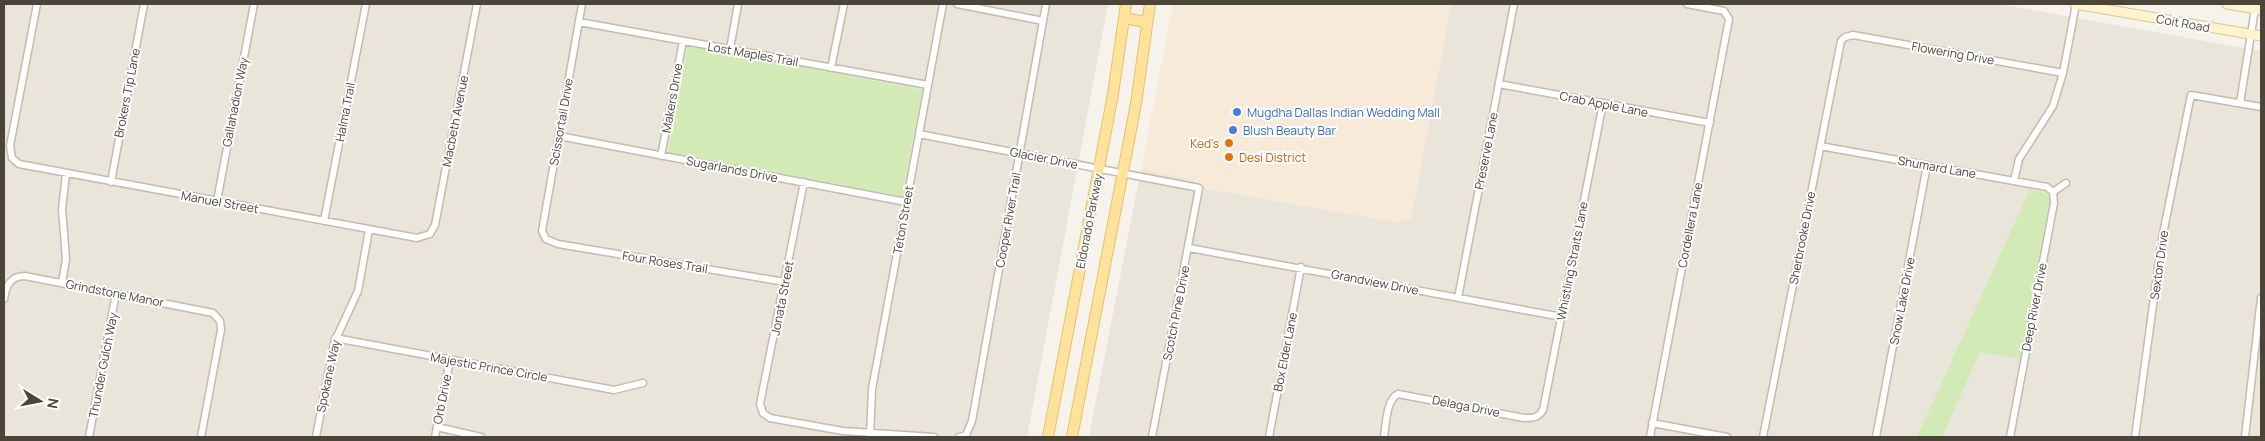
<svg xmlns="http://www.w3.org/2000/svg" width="2265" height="441" viewBox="0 0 2265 441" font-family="Manrope,sans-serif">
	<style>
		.residential { fill: #eae5da }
		.commercial { fill: #f7ead8 }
		.green { fill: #d2eab5 }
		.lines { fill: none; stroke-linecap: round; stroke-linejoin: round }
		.street-casing { stroke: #c2bbae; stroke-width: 9 }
		.secondary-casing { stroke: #d6c79b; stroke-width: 11 }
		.primary-casing { stroke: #e6c16a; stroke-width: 12 }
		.street { stroke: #fff; stroke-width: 6 }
		.secondary { stroke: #fff3cd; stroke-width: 9 }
		.primary { stroke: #ffe39c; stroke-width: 10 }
		.shop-dot { fill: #3f7fe0; stroke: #fff; stroke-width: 2 }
		.food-dot { fill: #e8710a; stroke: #fff; stroke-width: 2 }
		.labels { text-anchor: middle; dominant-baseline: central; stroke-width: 4; stroke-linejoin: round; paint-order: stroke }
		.street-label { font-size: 12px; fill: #4b4439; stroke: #fff }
		.shop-label { font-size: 12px; fill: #366cbe; stroke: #fff; text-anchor: start }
		.food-label { font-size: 12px; fill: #c56008; stroke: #fff; text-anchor: end }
	</style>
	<rect width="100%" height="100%" fill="#f6f3ec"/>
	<!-- residential -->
	<path class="residential" d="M4,4h1104l-81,433h-1023z
		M1451,4h548l262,47v386h-1172l52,-268 50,10 17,10 189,33 14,-4z"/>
	<!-- commercial -->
	<path class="commercial" d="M1173,4h278l-40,214 -14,4 -189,-33 -17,-10 -50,-10z"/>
	<!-- green -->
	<path class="green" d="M688,45l234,45 -20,106 -234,-44z
		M2030,189l13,3 7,7 -30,160 -40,-7 -38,85h-25z"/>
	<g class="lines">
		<defs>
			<path id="street" d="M37,4l-27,142 2,12 7,6 398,74 13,-4 5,-9 42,-221
				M582,4l-40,227 4,8 12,5 227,38
				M957,4l86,17
				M579,22l349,63
				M730,49l8,-45
				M831,68l13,-64
				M1499,84l211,39
				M2240,103l15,-94
				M919,134l280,54 -47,249
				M559,136l347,66
				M1820,146l194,35 33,6 6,5
				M661,156l22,-115
				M2014,181l5,-22 34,-53 10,-33 13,-69
				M111,182l33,-178
				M804,182l-44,222 3,9 7,5 73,13 91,6
				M2053,192l13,-9
				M217,201l37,-197
				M324,221l42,-217
				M1189,248l373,69
				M62,283l4,-24 -4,-50 4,-35
				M1458,298l56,-294
				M4,299c2,-13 6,-23 21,-23l188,37 7,8 1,9 -20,107
				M335,338l279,52 29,-7
				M1652,423l75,14
				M437,427l44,10
				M89,437l27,-144
				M316,437l18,-94 24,-52 11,-61
				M435,437l15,-77
				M870,437l2,-48 71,-385
				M959,437l7,-2 6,-14 74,-417
				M1269,437l32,-170
				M1384,437c2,-12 2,-37 14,-43l126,24c9,0 14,0 19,-8l60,-307
				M1650,437l79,-418 -5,-8 -37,-7
				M1763,437l78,-396 4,-4 8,-2 210,38
				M1876,437l51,-272
				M2010,437l44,-234 -1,-11
				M2135,437l27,-198 29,-144 70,12
				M2245,437l16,-139"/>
			<path id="secondary" d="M2075,4l186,32
				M2227,4l34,6"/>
			<path id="primary" d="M1124,18l22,4
				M1048,437l65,-343 13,-90
				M1072,437l64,-333 14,-100"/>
		</defs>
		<!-- street casing -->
		<use href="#street" class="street-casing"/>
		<!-- secondary casing -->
		<use href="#secondary" class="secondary-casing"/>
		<!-- primary casing -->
		<use href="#primary" class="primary-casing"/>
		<!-- street -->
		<use href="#street" class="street"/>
		<!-- secondary -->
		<use href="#secondary" class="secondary"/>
		<!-- primary -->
		<use href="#primary" class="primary"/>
	</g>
	<!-- markers -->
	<g class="shop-dot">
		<circle cx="1237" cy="112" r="5"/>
		<circle cx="1233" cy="130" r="5"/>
	</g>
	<g class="food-dot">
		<circle cx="1229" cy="143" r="5"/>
		<circle cx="1229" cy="157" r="5"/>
	</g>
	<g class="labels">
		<!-- street labels -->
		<g class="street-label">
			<text transform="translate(2183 23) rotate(10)">Coit Road</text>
			<text transform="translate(1953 53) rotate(10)">Flowering Drive</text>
			<text transform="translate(753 54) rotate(10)">Lost Maples Trail</text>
			<text transform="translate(127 93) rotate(-79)">Brokers Tip Lane</text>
			<text transform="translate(672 98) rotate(-80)">Makers Drive</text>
			<text transform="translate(235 102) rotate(-79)">Gallahadion Way</text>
			<text transform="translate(1604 104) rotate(11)">Crab Apple Lane</text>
			<text transform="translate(345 112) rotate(-79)">Halma Trail</text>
			<text transform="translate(455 121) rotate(-79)">Macbeth Avenue</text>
			<text transform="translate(561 122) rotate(-80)">Scissortail Drive</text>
			<text transform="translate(1486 151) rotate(-79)">Preserve Lane</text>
			<text transform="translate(1044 158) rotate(11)">Glacier Drive</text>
			<text transform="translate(1937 167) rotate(10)">Shumard Lane</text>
			<text transform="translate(732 169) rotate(11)">Sugarlands Drive</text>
			<text transform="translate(220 202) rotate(10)">Manuel Street</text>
			<text transform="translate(903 220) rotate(-80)">Teton Street</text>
			<text transform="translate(1008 220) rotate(-80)">Cooper River Trail</text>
			<text transform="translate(1089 221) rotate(-79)">Eldorado Parkway</text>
			<text transform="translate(1690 225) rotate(-79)">Cordellera Lane</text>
			<text transform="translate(1802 238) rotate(-79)">Sherbrooke Drive</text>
			<text transform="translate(1572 261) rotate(-79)">Whistling Straits Lane</text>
			<text transform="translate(665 262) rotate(9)">Four Roses Trail</text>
			<text transform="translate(2159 265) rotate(-82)">Sexton Drive</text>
			<text transform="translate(1375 282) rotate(11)">Grandview Drive</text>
			<text transform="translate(115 293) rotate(11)">Grindstone Manor</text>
			<text transform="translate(782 298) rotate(-79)">Jonata Street</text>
			<text transform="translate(1902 301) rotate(-79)">Snow Lake Drive</text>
			<text transform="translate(2034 307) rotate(-79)">Deep River Drive</text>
			<text transform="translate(1176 313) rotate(-79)">Scotch Pine Drive</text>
			<text transform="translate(1285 352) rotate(-79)">Box Elder Lane</text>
			<text transform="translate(103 365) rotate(-79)">Thunder Gulch Way</text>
			<text transform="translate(489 367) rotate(10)">Majestic Prince Circle</text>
			<text transform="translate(328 376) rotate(-78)">Spokane Way</text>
			<text transform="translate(442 399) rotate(-79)">Orb Drive</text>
			<text transform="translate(1466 406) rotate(11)">Delaga Drive</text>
		</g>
		<!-- shop labels -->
		<g class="shop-label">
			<text x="1247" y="112">Mugdha Dallas Indian Wedding Mall</text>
			<text x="1243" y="130">Blush Beauty Bar</text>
		</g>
		<!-- food labels -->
		<g class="food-label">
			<text x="1219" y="143">Ked's</text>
			<text x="1239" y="157" text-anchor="start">Desi District</text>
		</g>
	</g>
	<!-- border -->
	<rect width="2265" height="441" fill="none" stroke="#4b4439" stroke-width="10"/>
	<!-- north arrow -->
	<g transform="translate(40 401) rotate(100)" stroke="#ffffff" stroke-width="4" paint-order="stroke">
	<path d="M0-4L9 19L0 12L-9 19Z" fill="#4b4439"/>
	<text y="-8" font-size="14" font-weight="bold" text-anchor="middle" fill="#4b4439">N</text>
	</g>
</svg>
